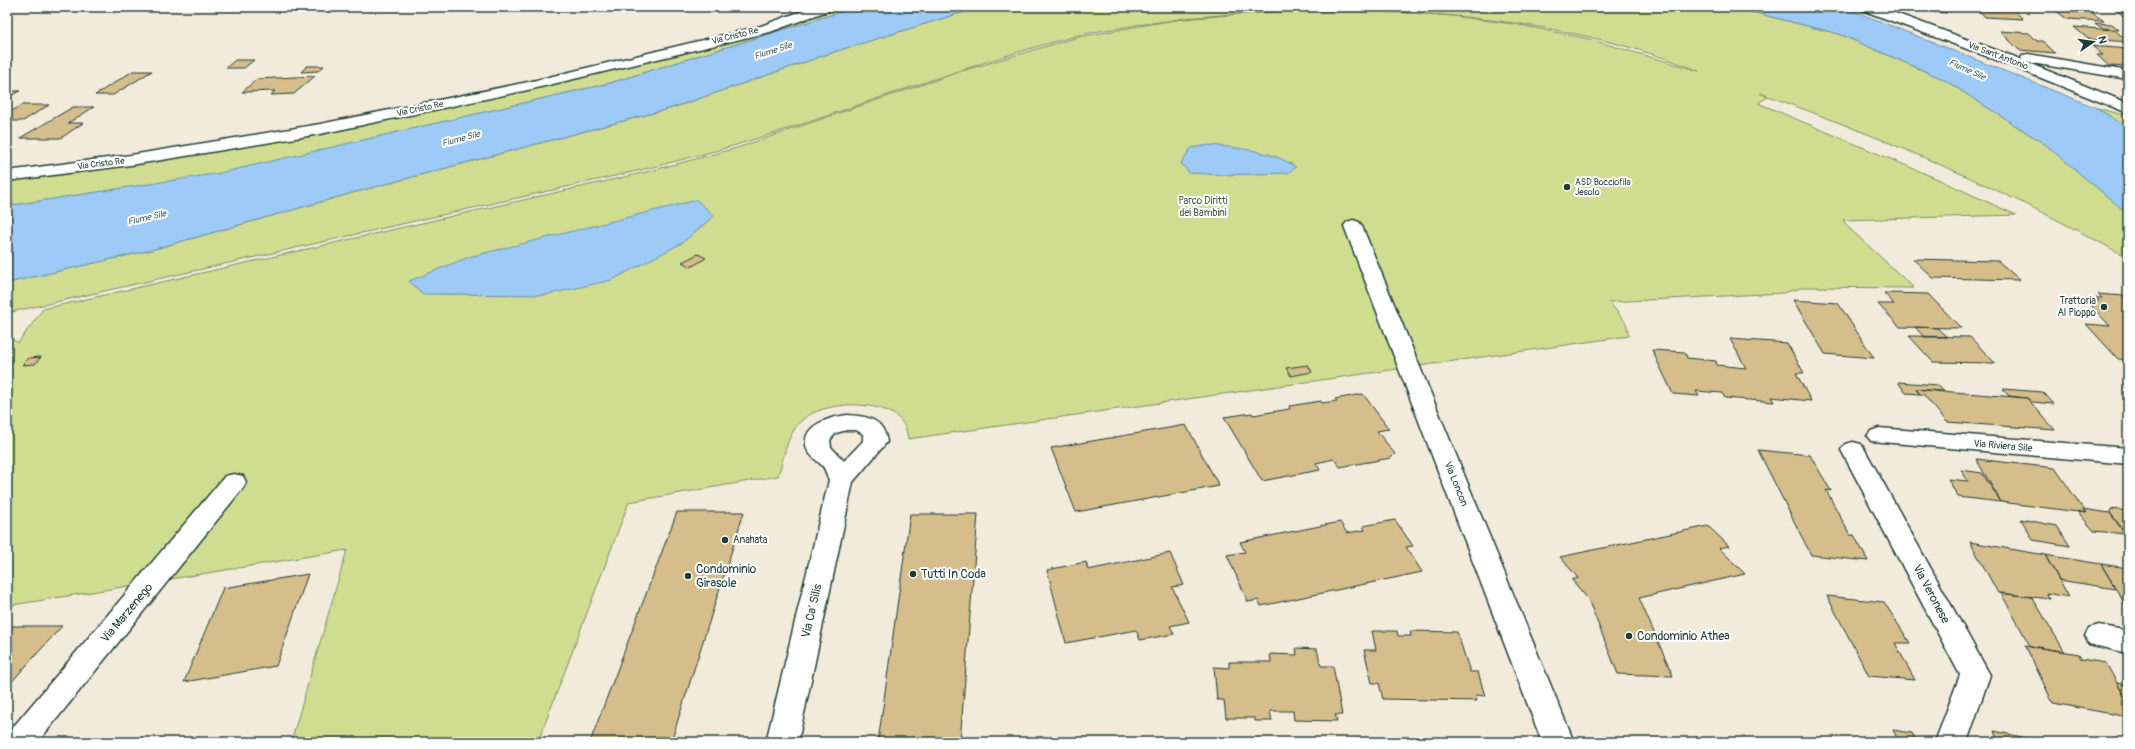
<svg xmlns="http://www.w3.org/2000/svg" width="2135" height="749" viewBox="0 0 2135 749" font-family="Pangolin,sans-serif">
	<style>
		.green { fill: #d0dd90; stroke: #788d62 }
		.water { fill: #9dcaf7; stroke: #6b92a9 }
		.building { fill: #d5bd8c; stroke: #1f3d34 }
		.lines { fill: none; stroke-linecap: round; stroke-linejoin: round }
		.street-casing { stroke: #1f3d34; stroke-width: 3 }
		.street { fill: #fff; fill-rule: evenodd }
		.poi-dot { fill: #1f3d34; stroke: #fff; stroke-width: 1.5 }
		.labels { text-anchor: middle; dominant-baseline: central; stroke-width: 4; stroke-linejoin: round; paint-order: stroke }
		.far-street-label { font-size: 9px; fill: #1f3d34; stroke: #fff }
		.far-water-label { font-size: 9px; font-style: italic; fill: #3e6065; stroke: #fff }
		.far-poi-label { font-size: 9px; fill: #1f3d34; stroke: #fff; text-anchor: start }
		.park-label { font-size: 10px; fill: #425d46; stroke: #fff }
		.poi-label { font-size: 10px; fill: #1f3d34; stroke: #fff; text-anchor: end }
		.street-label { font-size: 10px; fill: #1f3d34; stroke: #fff }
		.near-poi-label { font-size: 12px; fill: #1f3d34; stroke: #fff; text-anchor: start }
		.near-street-label { font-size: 12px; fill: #1f3d34; stroke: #fff }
	</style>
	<rect width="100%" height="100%" fill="#f2ebdc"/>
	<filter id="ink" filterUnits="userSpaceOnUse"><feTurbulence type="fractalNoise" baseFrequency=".025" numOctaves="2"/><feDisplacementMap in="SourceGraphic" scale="8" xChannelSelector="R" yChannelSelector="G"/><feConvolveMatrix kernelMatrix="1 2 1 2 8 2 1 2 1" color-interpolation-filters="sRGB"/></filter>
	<g filter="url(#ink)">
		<!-- green -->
		<path class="green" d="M825,7h32l-247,76 -390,91 -213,32v-30l313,-47 444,-100z
			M980,7h752l107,27 104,45 103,66 82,69v44c-117,-66 -241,-119 -368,-165l8,4 -10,6 175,74 83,38 -173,5 5,7 66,61 -109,-1 -22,6 -174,9 17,21 3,13 -721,103c-1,-6 -2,-12 -6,-17 -17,-24 -80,-21 -100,-2 -16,16 -17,35 -24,56l-149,26 -91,240h-247l56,-192 -340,56v-271l11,8 25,-34 599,-136 95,-25 225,-77 116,-34 107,-19 97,-8h86l85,6 67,9 65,13 114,33c-165,-67 -387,-71 -562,-46 -21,4 -44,6 -65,12 -115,30 -225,75 -339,109 -32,9 -64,17 -96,25l-630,142v-30l144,-33 205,-58 316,-84 165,-57z
			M2097,108l31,8v12z"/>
		<!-- water -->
		<path class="water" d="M857,7h123l-143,44 -165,57 -316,84 -205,58 -144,33v-77l213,-33 390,-90z
			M1732,7h112l253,101 31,20v86l-82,-69 -103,-66 -104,-45z
			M1209,145c29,3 62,5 87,22l-8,6 -64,2 -35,-2 -8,-10 10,-15z
			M697,200l17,16 -32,27 -70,37 -67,15 -122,-1 -14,-13 60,-24z"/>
		<!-- building -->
		<path class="building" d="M1976,7h35l12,12 -38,-2z
			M1928,8l16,1 3,4 -15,-1z
			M2052,8l36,2 16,11 -37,-2z
			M2116,10l12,1v9z
			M2095,23l17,1 7,6 -17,-2z
			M2074,27l41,3 13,12 -40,-3z
			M2000,31l29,2 8,8h6l12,12 -36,-3z
			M2092,46l36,3v18l-19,-1 -12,-11h6z
			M235,60h19l-10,8h-18z
			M307,66h17l-6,5 -17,1z
			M133,71h19l-39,24h-18z
			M315,76l-21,18 -23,1 4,-4 -33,1 15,-13z
			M7,91h13l-13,7z
			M22,105h27l-26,16h-16v-7z
			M73,107h21l-26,16h15l-22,15h-41z
			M698,254l8,4 -15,9 -9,-5z
			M1913,259l85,2 22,19 -87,-2z
			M1884,293l44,1 33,34 -61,-1 -22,-23h16z
			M2098,294l26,2 4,5v59l-10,-1 -32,-35 24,2 -24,-26 13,1 -3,-3h6z
			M1793,300l45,3 36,55 -49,-4z
			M1915,327l22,1 10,9h-23z
			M1909,336l61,1 25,26 -62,-1z
			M1730,339l57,4 17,30h-8l15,28 -40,-4 3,5 -49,-4 -3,-5 -26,-2 3,5 -26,-2 -21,-44 33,2 2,6 29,3 1,4 29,3z
			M41,357l-6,7 -13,1 7,-7z
			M1308,365l4,7 -21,4 -5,-8z
			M1898,382l40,3 6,7 -28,-3 4,5 -14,-1z
			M1916,389l111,9 28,32 -108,-8 -24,-28h-3z
			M2003,389l40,3 11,12 -22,-2 -5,-4 -18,-2z
			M1363,394l26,35 -12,2 18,23 -4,4 -51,9 -6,-8 -18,4 4,7 -58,11 -38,-64 28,-4 1,2 37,-6 -1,-3 32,-5 1,2 15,-2 -2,-2z
			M1186,425l33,61 -143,26 -25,-64z
			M1758,450l52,5 21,36 -5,-1 24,45h4l14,26 -57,-6z
			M1976,459l79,9 31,45 -85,-11z
			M1961,470l21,3 19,29 -43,-5 -10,-18 20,2z
			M2083,509l27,4 15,21 -31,-3 -17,-20 9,2z
			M2111,509l17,2v22l-3,-1 -15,-19z
			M677,512h67l-73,230h-81z
			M910,514h68l-18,228h-82z
			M2021,519l36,7 13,20 -37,-6z
			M1395,520l18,26 -7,1 16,25 -161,34 -3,-6 -10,2 -21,-47 18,-3 -5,-10 100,-20 7,11 18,-3 -2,-4z
			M1708,526l21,20 -10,2 26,26 -106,24 34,78 -55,-2 -30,-75 -16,-19 6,-2 -18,-21z
			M1970,542l75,13 24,42 -23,-4 4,6 -52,-6z
			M1170,553l14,32 -12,2 17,35 -19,4 4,8 -34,6 -4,-10 -70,13 -19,-73 39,-8 2,8z
			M2045,555l56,9 15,25 -57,-9z
			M2101,564l27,4v42l-12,-21z
			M308,574l-32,92 -92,16 39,-94z
			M2001,593l31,4 33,55 -35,-6z
			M1827,596l57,6 26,41h-15l20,37 -46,-4z
			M7,626h55l-55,61z
			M1372,631h25l1,5h13l-1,-5 47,1 13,40h8l7,24 -10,-1 2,6 -94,-2 -4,-16h-7l-8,-33h12z
			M2025,645l54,9 2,5 25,4 22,40v14l-75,-14z
			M1296,648l21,1 4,17h12l9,49h-7l2,6 -43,-1 -1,-9h-23l2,10h-17v-3h-29l-2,-18h-7l-3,-33 15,1v-6h42l-1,-8 27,1z
			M2117,683l11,2v18z
			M1893,730l19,3 5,9h-18z
			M1994,731l51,11h-47z"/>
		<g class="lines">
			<defs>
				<path id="street" d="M813,7h18l-1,3 -60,22 -242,58 -208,44 -189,31 -124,16v-10l124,-16 189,-31 208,-42 233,-56z
					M1861,7h18l144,53 -2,-2 2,-3 5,-1 100,17v8l-102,-17 102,41v10l-134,-54 -132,-49z
					M1353,220l6,2 3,4 212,516h-32l-198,-516 3,-4z
					M847,415c21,1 37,4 40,27l-34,40 -55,260h-32l63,-262c-2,-4 -3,-8 -5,-12 -5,-7 -14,-11 -17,-19 -8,-24 24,-32 40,-34zM847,430h9l7,4v7l-19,20 -13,-14 -1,-7 6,-7z
					M1879,428l249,20v16l-257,-23 -4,-5 4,-5z
					M1853,442l8,2 4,6 125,225 -23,67h-32l25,-67 -119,-225 4,-6z
					M234,474l9,2 3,6 -3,6 -205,254h-31l1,-9 217,-257z
					M2099,625l29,6v22l-39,-9 -4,-8 4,-8z"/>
			</defs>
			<!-- street casing -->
			<use href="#street" class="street-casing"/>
			<!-- street -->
			<use href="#street" class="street"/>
		</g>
	</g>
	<!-- markers -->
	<g class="poi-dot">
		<circle cx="1567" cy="187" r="4"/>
		<circle cx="2104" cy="307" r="4"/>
		<circle cx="725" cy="540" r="4"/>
		<circle cx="913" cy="574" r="4"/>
		<circle cx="688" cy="576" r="4"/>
		<circle cx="1629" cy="636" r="4"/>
	</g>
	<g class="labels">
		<!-- far-street labels -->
		<g class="far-street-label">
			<text transform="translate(735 36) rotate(-14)">Via Cristo Re</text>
			<text transform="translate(1998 56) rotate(21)">Via Sant'Antonio</text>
			<text transform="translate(420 109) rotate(-12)">Via Cristo Re</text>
			<text transform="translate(101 164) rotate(-7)">Via Cristo Re</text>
		</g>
		<!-- far-water labels -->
		<g class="far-water-label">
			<text transform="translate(773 51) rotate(-18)">Fiume Sile</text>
			<text transform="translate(1967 70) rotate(24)">Fiume Sile</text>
			<text transform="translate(461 139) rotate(-15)">Fiume Sile</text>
			<text transform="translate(147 218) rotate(-13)">Fiume Sile</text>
		</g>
		<!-- far-poi labels -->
		<g class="far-poi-label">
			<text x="1575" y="182">ASD Bocciofila<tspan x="1575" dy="10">Jesolo</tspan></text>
		</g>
		<!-- park labels -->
		<g class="park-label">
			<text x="1203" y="201">Parco Diritti<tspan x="1203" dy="12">dei Bambini</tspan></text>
		</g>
		<!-- poi labels -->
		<g class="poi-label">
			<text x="2096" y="301">Trattoria<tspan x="2096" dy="12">Al Pioppo</tspan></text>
			<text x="733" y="540" text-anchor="start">Anahata</text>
		</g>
		<!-- street labels -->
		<g class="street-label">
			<text transform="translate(2003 446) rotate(5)">Via Riviera Sile</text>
			<text transform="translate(1456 484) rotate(68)">Via Loncon</text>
		</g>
		<!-- near-poi labels -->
		<g class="near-poi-label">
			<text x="696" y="569">Condominio<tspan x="696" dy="14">Girasole</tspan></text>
			<text x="921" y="574">Tutti In Coda</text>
			<text x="1637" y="636">Condominio Athea</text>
		</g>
		<!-- near-street labels -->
		<g class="near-street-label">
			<text transform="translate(1931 594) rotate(62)">Via Veronese</text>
			<text transform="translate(812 611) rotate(-77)">Via Ca' Silis</text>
			<text transform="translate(127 613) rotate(-50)">Via Marzenego</text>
		</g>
	</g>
	<!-- margin -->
	<rect width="2135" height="749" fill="none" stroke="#fff" stroke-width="24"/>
	<rect x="12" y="12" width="2111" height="725" fill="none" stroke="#1f3d34" stroke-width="1.5" filter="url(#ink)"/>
	<!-- north arrow -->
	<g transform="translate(2093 42) rotate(77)" stroke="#ffffff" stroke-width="3" paint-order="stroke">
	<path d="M0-3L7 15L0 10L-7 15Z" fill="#1f3d34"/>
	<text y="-6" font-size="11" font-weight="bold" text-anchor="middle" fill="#1f3d34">N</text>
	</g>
</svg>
